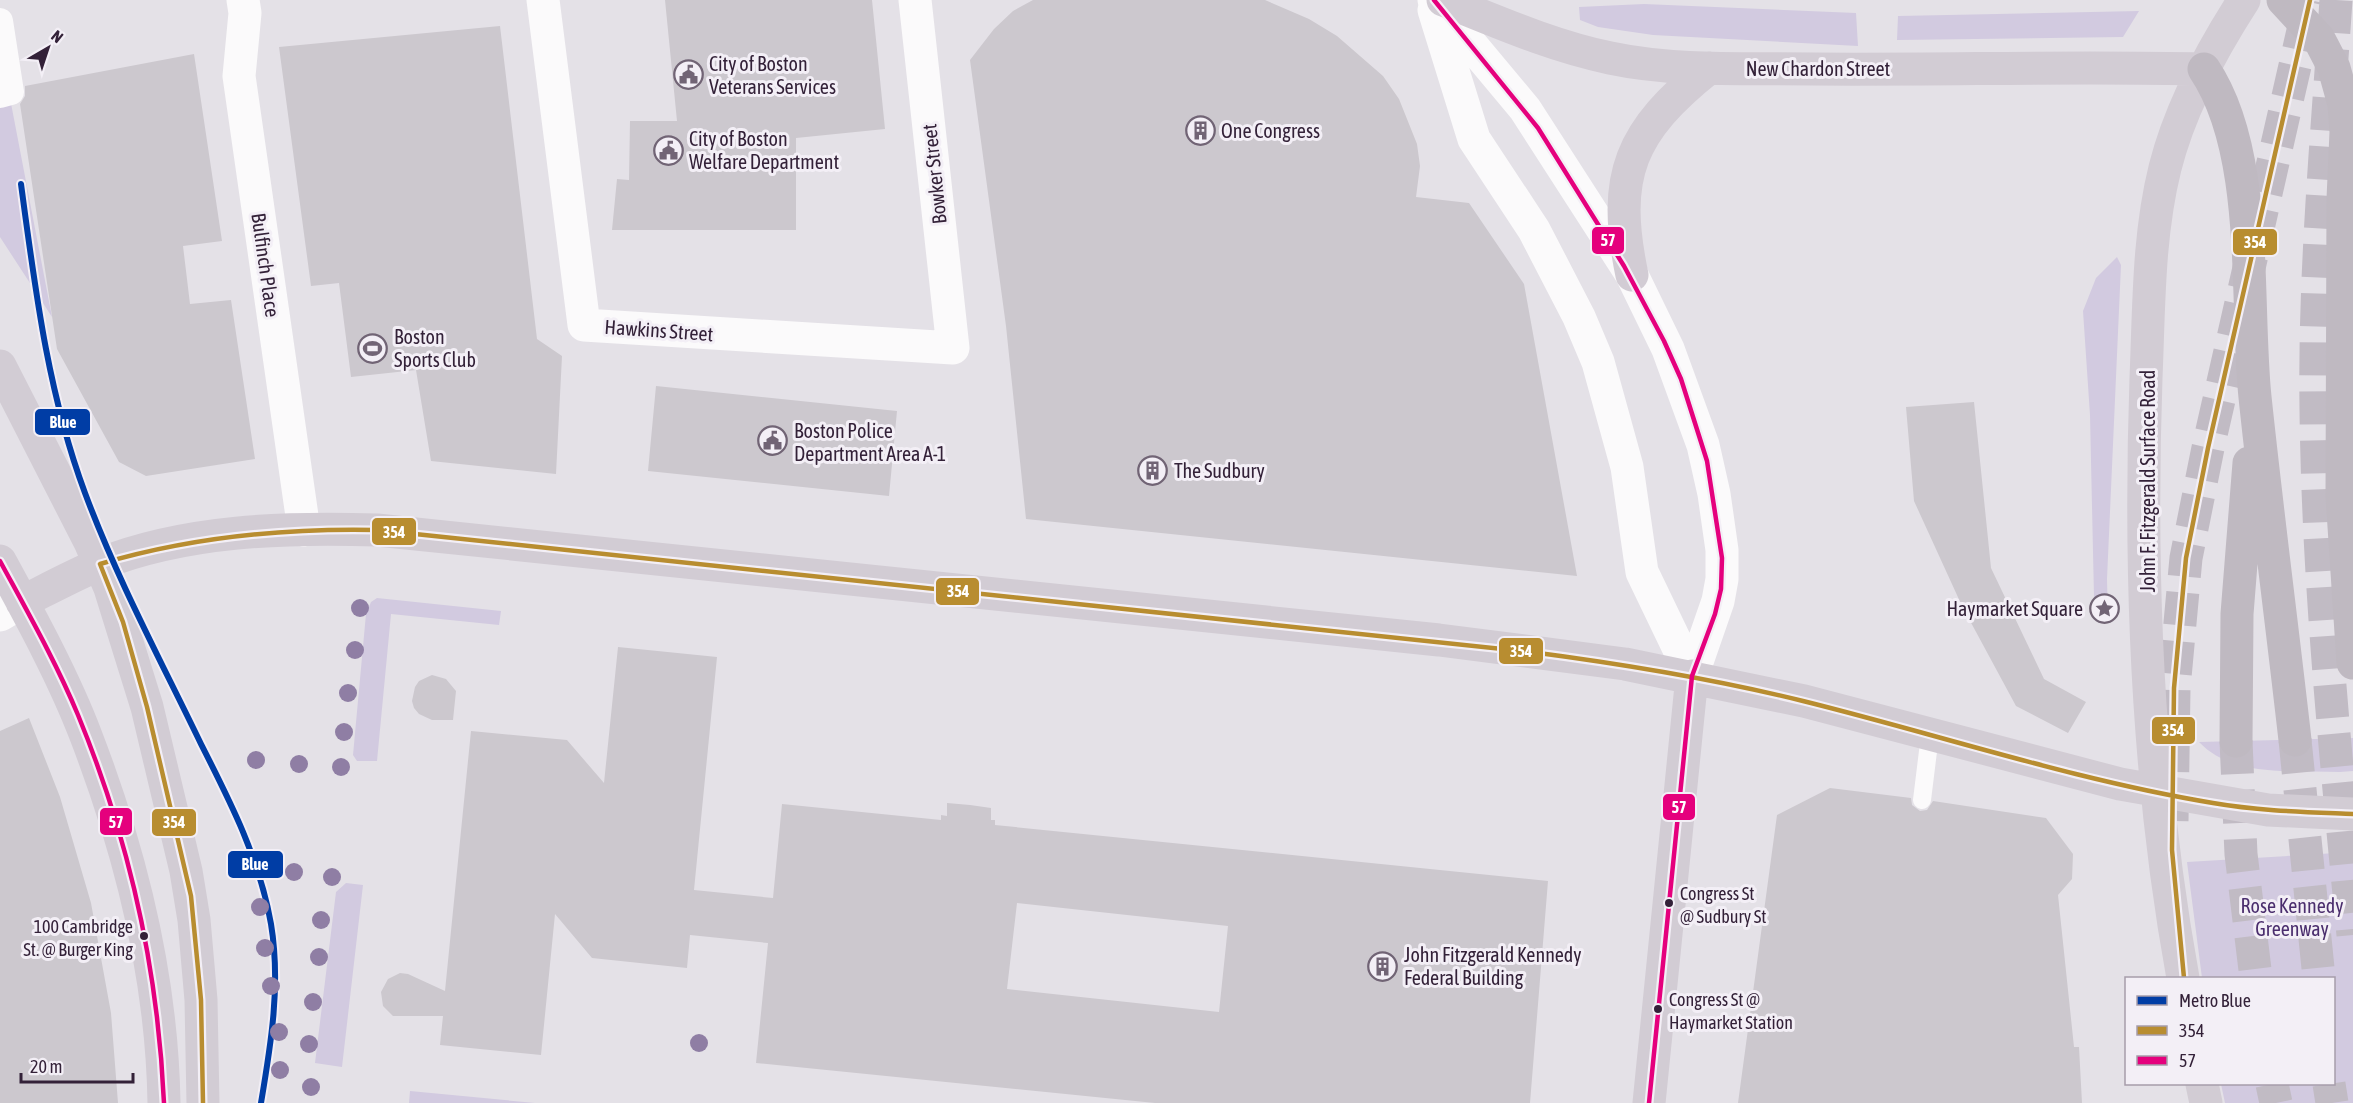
<svg xmlns="http://www.w3.org/2000/svg" width="2353" height="1103" viewBox="0 0 2353 1103" font-family="'Asap Condensed',sans-serif">
	<style>
		.green { fill: #d2cae0 }
		.building { fill: #ccc8ce; fill-rule: evenodd }
		.lines { fill: none; stroke-linecap: round; stroke-linejoin: round }
		.motorway-tunnel { stroke: #c1bbc4; stroke-width: 33; stroke-dasharray: 33 16; stroke-linecap: butt }
		.service { stroke: #fbfafb; stroke-width: 18 }
		.pedestrian { stroke: #fbfafb; stroke-width: 26 }
		.minor { stroke: #fbfafb; stroke-width: 33 }
		.secondary { stroke: #fbfafb; stroke-width: 33 }
		.primary { stroke: #d2ccd4; stroke-width: 33 }
		.motorway { stroke: #bfb9c1; stroke-width: 33 }
		.bus-1-casing { stroke: #f3eff6; stroke-width: 9 }
		.bus-2-casing { stroke: #f3eff6; stroke-width: 9 }
		.bus-1 { stroke: #b88d30; stroke-width: 4.5 }
		.bus-2 { stroke: #e5007d; stroke-width: 4.5 }
		.metro-1-casing { stroke: #f3eff6; stroke-width: 10 }
		.metro-1 { stroke: #003da5; stroke-width: 6 }
		.tree { fill: #8f7ea4 }
		.bus-dot { fill: #332138; stroke: #f3eff6; stroke-width: 2 }
		.labels { text-anchor: middle; dominant-baseline: central; stroke-width: 6; stroke-linejoin: round; paint-order: stroke }
		.bus-label { font-size: 18px; fill: #332138; stroke: #f3eff6; text-anchor: start }
		.poi-label { font-size: 20px; fill: #332138; stroke: #f3eff6; text-anchor: start }
		.street-label { font-size: 20px; fill: #332138; stroke: #f3eff6 }
		.park-label { font-size: 20px; fill: #4a2d6d; stroke: #f3eff6 }
		.line-badge { stroke: #f3eff6; stroke-width: 2 }
		.badge-label { font-size: 16px; text-anchor: middle; font-weight: bold; fill: #fff }
	</style>
	<rect width="100%" height="100%" fill="#e4e1e7"/>
	<!-- green -->
	<path class="green" d="M1644,4l212,9 2,33 -205,-11 -55,-8 -18,-7 -1,-13z
		M2139,11l-16,26 -226,3 1,-24z
		M0,46l52,271 -52,-80z
		M2117,257l4,8 -14,314 1,43 -14,-25 -4,-182 -7,-104 13,-33z
		M377,598l124,13 -2,14 -108,-11 -14,147h-20l-4,-6 13,-141 5,-12z
		M2353,738v33l-13,1c-46,-2 -107,6 -141,-30z
		M2353,852v251h-128l-4,-19h113v-106h-132l-15,-116z
		M346,883l17,2 -21,182 -27,-4 21,-171z
		M410,1091l125,12h-126z"/>
	<!-- building -->
	<path class="building" d="M665,0h207l13,129 -89,9v92h-184l5,-51 12,1 1,-59h47z
		M1033,0h232l44,19 28,17 46,40 16,23 18,45 3,22 -4,31 53,6 55,81 53,292 -551,-57 -20,-193 -36,-266 24,-31 19,-18z
		M500,26l37,313 25,17 -6,118 -125,-13 -15,-91 -65,7 -12,-94 -28,3 -32,-239z
		M194,54l28,187 -39,5 7,58 41,-4 24,159 -109,17 -27,-14 -62,-113 -37,-245 5,-8v-10z
		M656,386l241,25 -8,85 -241,-25z
		M1974,402l17,166 53,111 42,23 -18,31 -52,-27 -54,-100 -48,-105 -8,-94z
		M618,647l99,10 -23,233 79,8 9,-94 159,16v-5l6,1v-13l23,2 21,3v12h4v5l553,56 -18,222h-375l-399,-40 12,-120 -78,-8 -3,33 -95,-10 -37,-44 -14,141 -101,-10 3,-29h-50l-10,-10 -2,-14 7,-13 12,-6 8,1 37,17 26,-260 96,9 37,43zM1017,903l211,23 -9,86 -212,-23z
		M432,675l14,4 10,12 -3,29h-21l-13,-6 -5,-6 -2,-7 3,-14 4,-6z
		M29,718l31,79 31,106 20,110 7,90h-118v-372z
		M1830,788l81,10 1,7 8,6 7,-1 6,-9 113,17 27,36 -1,25 -14,16 16,152h5l3,56h-344l39,-288z"/>
	<g class="lines">
		<!-- motorway-tunnel -->
		<path class="motorway-tunnel" d="M2336,0c-9,136 -22,273 -20,409 2,175 20,351 37,526
			M2295,740l24,238
			M2236,741l5,113 15,124
			M2172,821l2,-133 12,-130 22,-110 102,-448
			M2272,1084l4,19
			M2329,1084l3,19"/>
		<!-- service -->
		<path class="service" d="M1922,800l8,-65"/>
		<!-- pedestrian -->
		<path class="pedestrian" d="M0,21l11,71 -11,3"/>
		<!-- minor -->
		<path class="minor" d="M243,0l2,13 -6,63 65,454
			M543,0l41,325 369,23 -38,-348"/>
		<!-- secondary -->
		<path class="secondary" d="M1434,0l91,109 107,166 36,74 35,96 11,49 8,56v29l-4,22 -26,75
			M1434,10l40,129 60,91 45,87 19,45 29,105 15,105 50,104
			M0,615l22,-13"/>
		<!-- primary -->
		<path class="primary" d="M1443,0c55,22 109,46 167,58 66,14 137,10 204,11 130,1 260,-3 390,0
			M1632,275c-21,-100 -2,-144 77,-207
			M0,366l90,176 20,46 37,119 39,164 8,49 7,80 2,103
			M0,561c30,55 64,117 86,175 45,117 76,242 78,367
			M22,602c26,-13 52,-27 78,-38 86,-34 186,-37 277,-34l1062,110 186,24 179,37 316,83 148,26 85,4
			M2183,978c-36,-197 -44,-400 -37,-600 3,-70 2,-142 19,-210 15,-60 46,-117 79,-168
			M2202,1084l4,19
			M1649,1103l43,-427"/>
		<!-- motorway -->
		<path class="motorway" d="M2283,0l36,39 15,29 10,36 2,28 -3,67 -1,297 11,167
			M2204,69c56,83 41,230 51,328 12,114 27,228 40,343
			M2236,741l1,-127 12,-151"/>
		<defs>
			<path id="bus-1" d="M2184,978l-12,-128 2,-162 12,-130 22,-110 102,-448
				M203,1103l-2,-103 -10,-104 -44,-189 -24,-85 -23,-58c91,-27 182,-36 277,-34l1154,122c92,12 183,27 272,49 137,34 271,79 410,102 46,8 93,9 140,11"/>
			<path id="bus-2" d="M1434,0l104,128 86,138 40,75 17,38 26,82 15,97 -1,31 -6,25 -23,62 -43,427
				M0,561c27,50 56,101 78,154 51,124 80,254 86,388"/>
		</defs>
		<!-- bus-1 casing -->
		<use href="#bus-1" class="bus-1-casing"/>
		<!-- bus-2 casing -->
		<use href="#bus-2" class="bus-2-casing"/>
		<!-- bus-1 -->
		<use href="#bus-1" class="bus-1"/>
		<!-- bus-2 -->
		<use href="#bus-2" class="bus-2"/>
		<defs>
			<path id="metro-1" d="M21,184c14,104 27,210 64,309 32,86 76,168 116,251 29,57 59,116 70,180 10,60 0,120 -10,179"/>
		</defs>
		<!-- metro-1 casing -->
		<use href="#metro-1" class="metro-1-casing"/>
		<!-- metro-1 -->
		<use href="#metro-1" class="metro-1"/>
	</g>
	<!-- trees -->
	<g class="tree">
		<circle cx="360" cy="608" r="9"/>
		<circle cx="355" cy="650" r="9"/>
		<circle cx="348" cy="693" r="9"/>
		<circle cx="344" cy="732" r="9"/>
		<circle cx="256" cy="760" r="9"/>
		<circle cx="299" cy="764" r="9"/>
		<circle cx="341" cy="767" r="9"/>
		<circle cx="259" cy="867" r="9"/>
		<circle cx="294" cy="872" r="9"/>
		<circle cx="332" cy="877" r="9"/>
		<circle cx="260" cy="907" r="9"/>
		<circle cx="321" cy="920" r="9"/>
		<circle cx="265" cy="948" r="9"/>
		<circle cx="319" cy="957" r="9"/>
		<circle cx="271" cy="986" r="9"/>
		<circle cx="313" cy="1002" r="9"/>
		<circle cx="279" cy="1032" r="9"/>
		<circle cx="699" cy="1043" r="9"/>
		<circle cx="309" cy="1044" r="9"/>
		<circle cx="280" cy="1070" r="9"/>
		<circle cx="311" cy="1087" r="9"/>
	</g>
	<!-- icons -->
	<defs>
		<symbol id="civic-ring" viewBox="-11 -11 22 22"><circle r="9.5" fill="#f3eff6" stroke="#716475" stroke-width="1.5"/><path d="M-.6-6.5H3V-4.5H.6V-3L4-1V1h2V6H-6V1h2V-1L-.6-3ZM-1.2 2.5V6h2.4V2.5Z" fill="#716475"/></symbol>
		<symbol id="building-ring" viewBox="-11 -11 22 22"><circle r="9.5" fill="#f3eff6" stroke="#716475" stroke-width="1.5"/><path d="M-4-6H4V6H1V3H-1V6H-4ZM-2.5-4.3h1.7v1.8h-1.7ZM.8-4.3h1.7v1.8H.8ZM-2.5-1h1.7V.8h-1.7ZM.8-1h1.7V.8H.8Z" fill="#716475"/></symbol>
		<symbol id="stadium-ring" viewBox="-11 -11 22 22"><circle r="9.5" fill="#f3eff6" stroke="#716475" stroke-width="1.5"/><path d="M0-5a6.5 5 0 1 0 0 10a6.5 5 0 1 0 0-10ZM-3.5-1.8h7v3.6h-7Z" fill="#716475"/></symbol>
		<symbol id="sight-ring" viewBox="-11 -11 22 22"><circle r="9.5" fill="#f3eff6" stroke="#716475" stroke-width="1.5"/><path d="M0-6L1.8-2.2L6-1.7L2.9 1.2L3.7 5.4L0 3.3L-3.7 5.4L-2.9 1.2L-6-1.7L-1.8-2.2Z" fill="#716475"/></symbol>
	</defs>
	<g fill-rule="evenodd">
		<use href="#civic-ring" x="672" y="58" width="33" height="33"/>
		<use href="#building-ring" x="1184" y="114" width="33" height="33"/>
		<use href="#civic-ring" x="652" y="134" width="33" height="33"/>
		<use href="#stadium-ring" x="356" y="332" width="33" height="33"/>
		<use href="#civic-ring" x="756" y="424" width="33" height="33"/>
		<use href="#building-ring" x="1136" y="454" width="33" height="33"/>
		<use href="#sight-ring" x="2088" y="592" width="33" height="33"/>
		<use href="#building-ring" x="1366" y="950" width="33" height="33"/>
	</g>
	<!-- markers -->
	<g class="bus-dot">
		<circle cx="1669" cy="903" r="5"/>
		<circle cx="144" cy="936" r="5"/>
		<circle cx="1658" cy="1009" r="5"/>
	</g>
	<g class="labels">
		<!-- bus labels -->
		<g class="bus-label">
			<text x="1680" y="893">Congress St<tspan x="1680" dy="23">@ Sudbury St</tspan></text>
			<text x="133" y="926" text-anchor="end">100 Cambridge<tspan x="133" dy="23">St. @ Burger King</tspan></text>
			<text x="1669" y="999">Congress St @<tspan x="1669" dy="23">Haymarket Station</tspan></text>
		</g>
		<!-- poi labels -->
		<g class="poi-label">
			<text x="709" y="63">City of Boston<tspan x="709" dy="23">Veterans Services</tspan></text>
			<text x="1221" y="130">One Congress</text>
			<text x="689" y="138">City of Boston<tspan x="689" dy="23">Welfare Department</tspan></text>
			<text x="394" y="336">Boston<tspan x="394" dy="23">Sports Club</tspan></text>
			<text x="794" y="430">Boston Police<tspan x="794" dy="23">Department Area A-1</tspan></text>
			<text x="1174" y="470">The Sudbury</text>
			<text x="2083" y="608" text-anchor="end">Haymarket Square</text>
			<text x="1404" y="954">John Fitzgerald Kennedy<tspan x="1404" dy="23">Federal Building</tspan></text>
		</g>
		<!-- street labels -->
		<g class="street-label">
			<text x="1818" y="68">New Chardon Street</text>
			<text transform="translate(934 174) rotate(-96)">Bowker Street</text>
			<text transform="translate(266 265) rotate(82)">Bulfinch Place</text>
			<text transform="translate(659 330) rotate(4)">Hawkins Street</text>
			<text transform="translate(2147 481) rotate(-90)">John F. Fitzgerald Surface Road</text>
		</g>
		<!-- park labels -->
		<g class="park-label">
			<text x="2292" y="905">Rose Kennedy<tspan x="2292" dy="23">Greenway</tspan></text>
		</g>
	</g>
	<g class="line-badge">
		<rect x="1591" y="226" width="34" height="29" rx="6" fill="#e5007d"/>
		<rect x="2232" y="228" width="46" height="28" rx="6" fill="#b88d30"/>
		<rect x="34" y="408" width="57" height="28" rx="6" fill="#003da5"/>
		<rect x="371" y="517" width="46" height="29" rx="6" fill="#b88d30"/>
		<rect x="935" y="577" width="45" height="29" rx="6" fill="#b88d30"/>
		<rect x="1498" y="637" width="46" height="28" rx="6" fill="#b88d30"/>
		<rect x="2151" y="716" width="45" height="29" rx="6" fill="#b88d30"/>
		<rect x="1662" y="793" width="34" height="28" rx="6" fill="#e5007d"/>
		<rect x="99" y="807" width="34" height="29" rx="6" fill="#e5007d"/>
		<rect x="151" y="808" width="46" height="29" rx="6" fill="#b88d30"/>
		<rect x="227" y="850" width="57" height="29" rx="6" fill="#003da5"/>
	</g>
	<g class="badge-label">
		<text x="1608" y="246">57</text>
		<text x="2255" y="248">354</text>
		<text x="63" y="428">Blue</text>
		<text x="394" y="538">354</text>
		<text x="958" y="597">354</text>
		<text x="1521" y="657">354</text>
		<text x="2173" y="736">354</text>
		<text x="1679" y="813">57</text>
		<text x="116" y="828">57</text>
		<text x="174" y="828">354</text>
		<text x="255" y="870">Blue</text>
	</g>
	<!-- legend -->
	<rect x="2125" y="977" width="210" height="108" fill="#f3eff6" stroke="#a69daa" stroke-width="1.5"/>
	<rect x="2137" y="996" width="30" height="9" fill="#003da5" stroke="#a69daa" stroke-width="1.5"/>
	<text x="2179" y="1007" font-size="18" fill="#332138">Metro Blue</text>
	<rect x="2137" y="1026" width="30" height="9" fill="#b88d30" stroke="#a69daa" stroke-width="1.5"/>
	<text x="2179" y="1037" font-size="18" fill="#332138">354</text>
	<rect x="2137" y="1056" width="30" height="9" fill="#e5007d" stroke="#a69daa" stroke-width="1.5"/>
	<text x="2179" y="1067" font-size="18" fill="#332138">57</text>
	<!-- north arrow -->
	<g transform="translate(48 48) rotate(39)" stroke="#f3eff6" stroke-width="4.5" paint-order="stroke">
	<path d="M0-4.5L10 22L0 15L-10 22Z" fill="#332138"/>
	<text y="-9" font-size="16" font-weight="bold" text-anchor="middle" fill="#332138">N</text>
	</g>
	<!-- scale -->
	<path d="M21 1073v9h112v-9" fill="none" stroke="#332138" stroke-width="3"/>
	<text x="30" y="1073" font-size="18" fill="#332138" stroke="#f3eff6" stroke-width="4.5" paint-order="stroke">20 m</text>
</svg>
